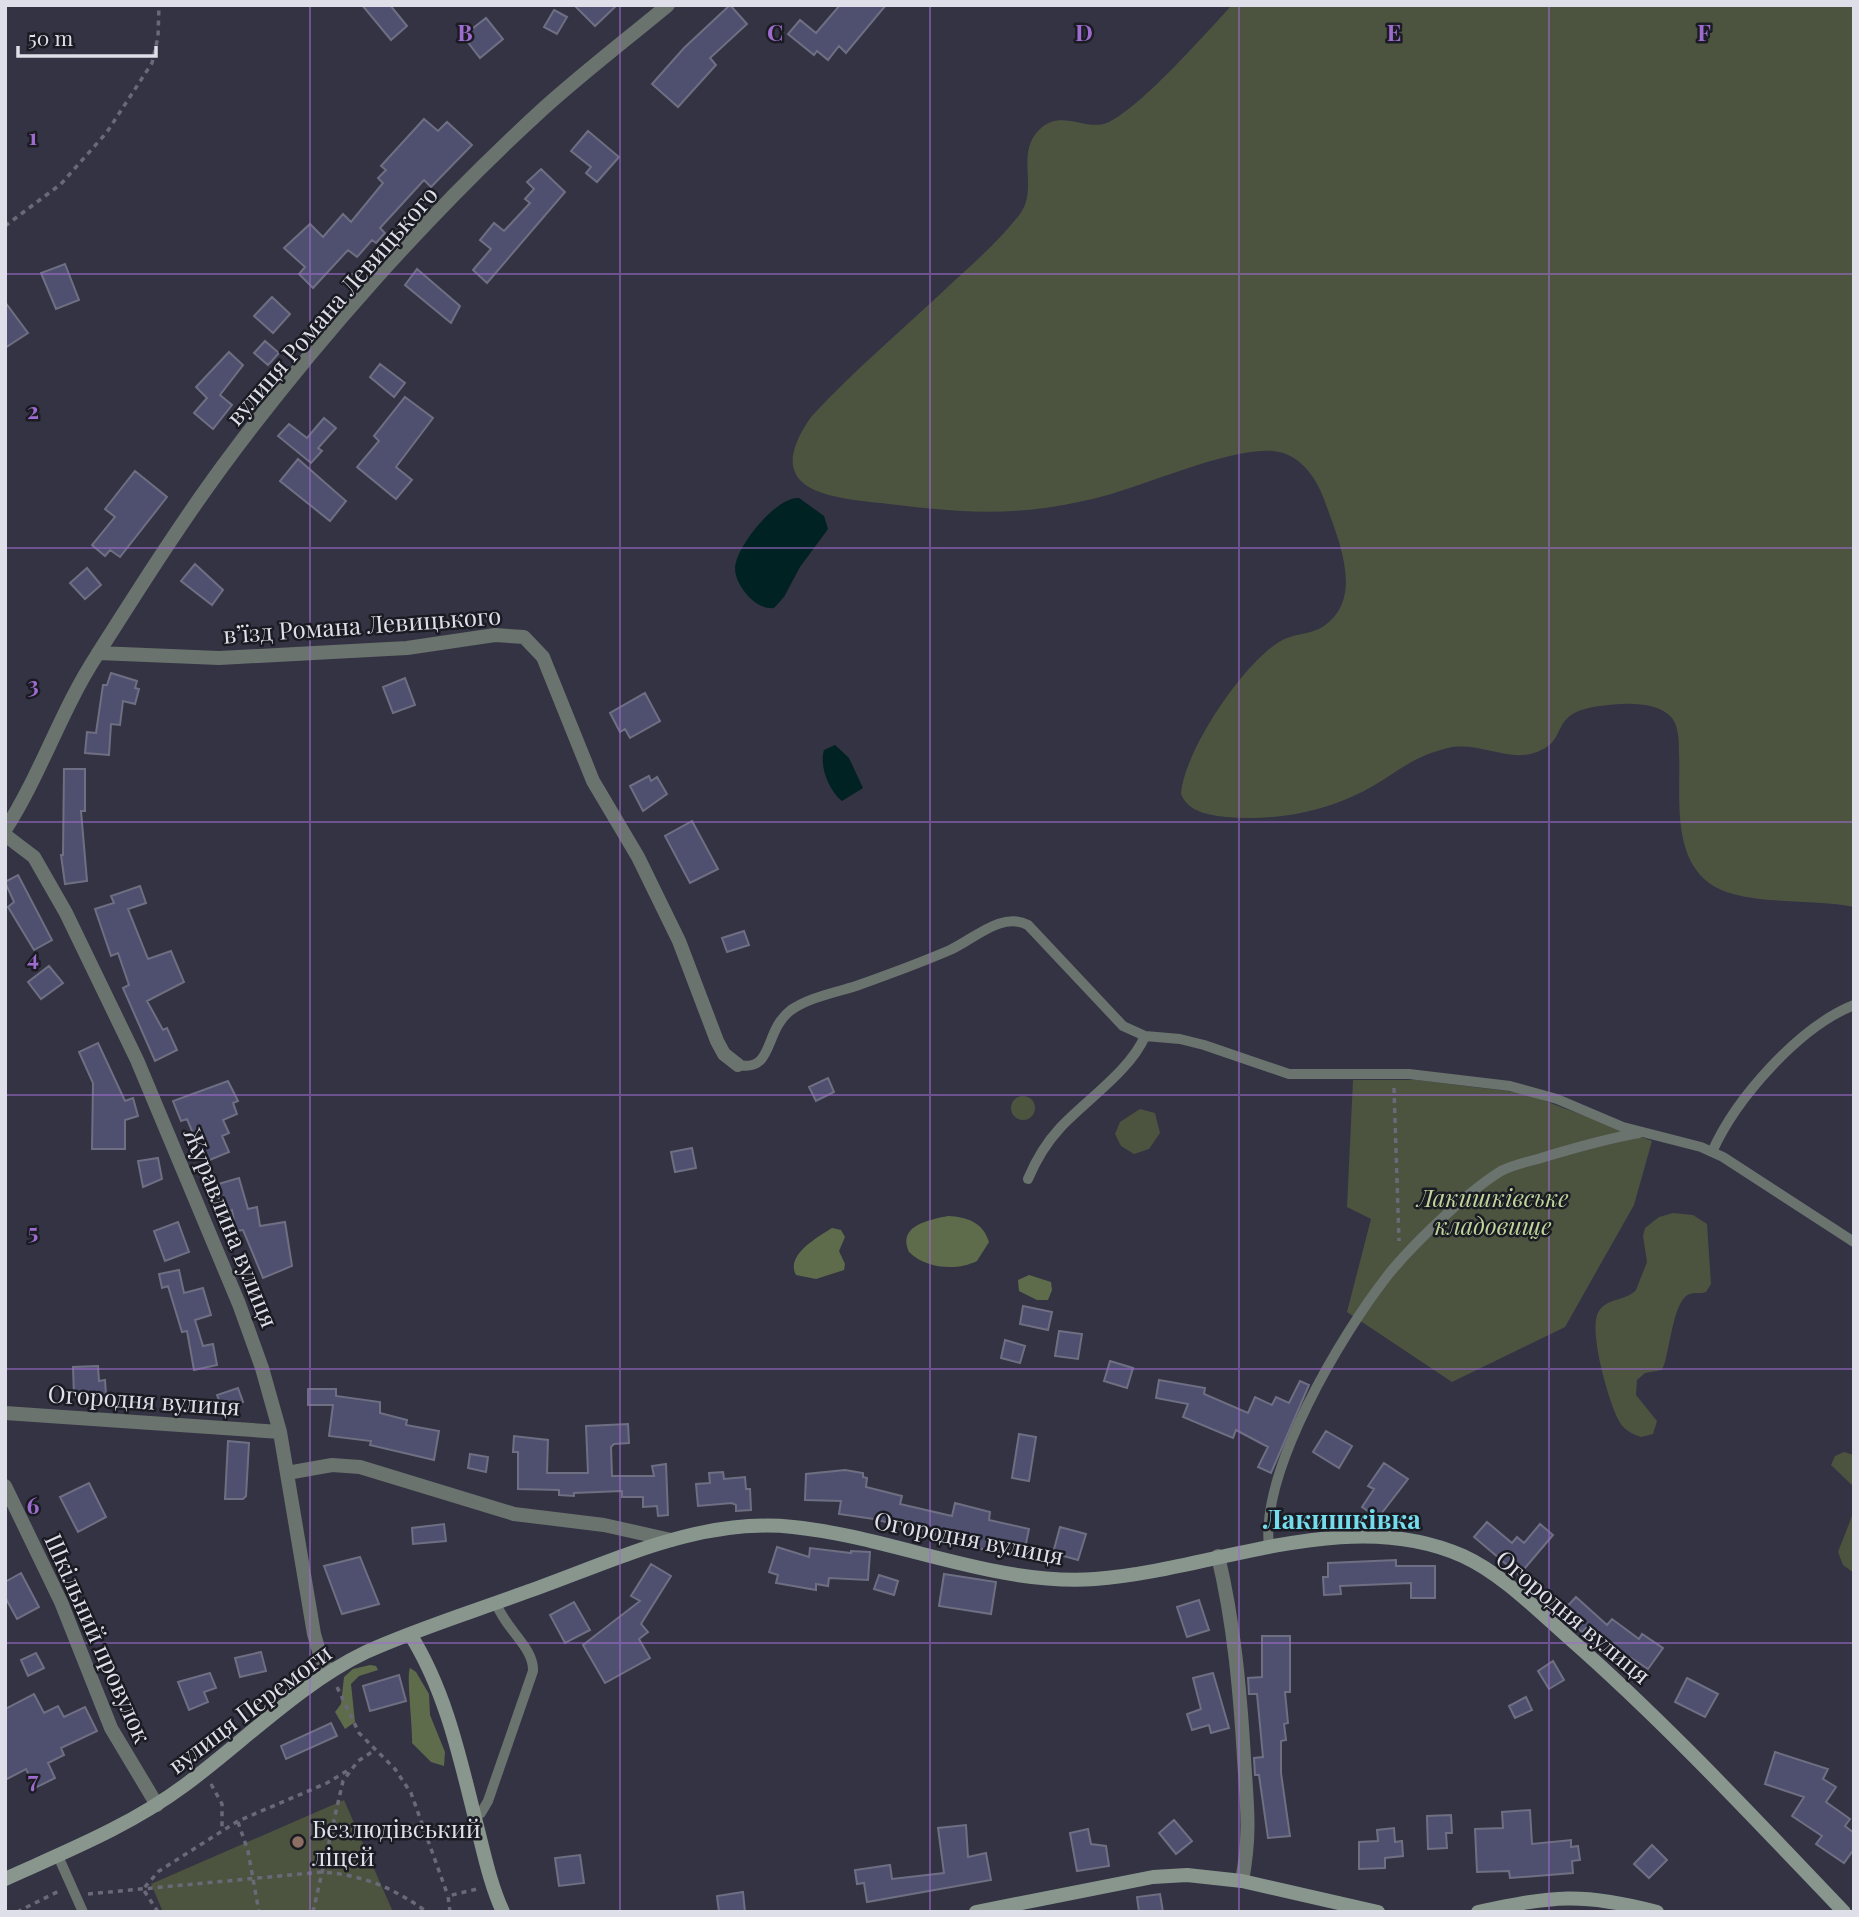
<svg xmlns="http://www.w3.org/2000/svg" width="1859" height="1917" viewBox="0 0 1859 1917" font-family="'Playfair Display',serif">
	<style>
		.green { fill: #4c5440 }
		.forest { fill: #5f6c4b }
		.water { fill: #002223 }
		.building { fill: #4f506f; stroke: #6e6f82; stroke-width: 2 }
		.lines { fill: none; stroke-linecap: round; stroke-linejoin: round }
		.path { stroke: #696978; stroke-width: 3.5; stroke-dasharray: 5 5; stroke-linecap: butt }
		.lane { stroke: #6b736e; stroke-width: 10 }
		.street { stroke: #6b736e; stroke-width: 14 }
		.secondary { stroke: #89968e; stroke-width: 14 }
		.grid { fill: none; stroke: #9e6bce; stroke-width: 2; stroke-opacity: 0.55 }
		.education-dot { fill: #8d6e63; stroke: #1b1c23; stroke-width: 2.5 }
		.labels { text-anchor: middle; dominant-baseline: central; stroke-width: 5; stroke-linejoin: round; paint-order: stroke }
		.street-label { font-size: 24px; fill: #dfdfea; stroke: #1b1c23 }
		.park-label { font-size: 24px; font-style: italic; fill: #bfd59b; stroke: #1b1c23 }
		.poi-label { font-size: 24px; fill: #dfdfea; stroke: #1b1c23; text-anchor: start }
		.neighbourhood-label { font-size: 26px; font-weight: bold; fill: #74dded; stroke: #1b1c23 }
		.grid-label { font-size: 23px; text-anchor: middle; font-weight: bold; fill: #9e6bce; stroke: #1b1c23; stroke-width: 5; stroke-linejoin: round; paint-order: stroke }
	</style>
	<rect width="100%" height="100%" fill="#333343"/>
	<!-- green -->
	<path class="green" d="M1232,5h622v902c-41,-9 -112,0 -145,-24 -38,-29 -28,-88 -30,-130 0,-10 0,-26 -7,-35 -15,-18 -52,-15 -72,-12 -54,7 -29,34 -63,46 -28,11 -59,-11 -89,-4 -40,10 -50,25 -84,43 -42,22 -92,30 -138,26 -17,-2 -38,-5 -45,-23 3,-43 62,-130 98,-152 14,-9 32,-7 45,-16 42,-29 13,-89 0,-127 -8,-22 -25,-46 -51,-48 -41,-4 -125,33 -169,45 -80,21 -134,18 -215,8 -55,-6 -132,-10 -78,-87 44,-48 95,-90 142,-135 23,-21 48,-43 67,-68 19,-26 -5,-60 19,-84 22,-23 48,3 70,-8 34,-17 95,-87 123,-117z
		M1353,1080h64l106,13 129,48 -18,64 -69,122 -113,55 -105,-70 24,-93 -24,-12z
		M1011 1108a12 12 0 1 1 24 0a12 12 0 1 1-24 0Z
		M1140,1109l15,4 5,20 -11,16 -15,5 -13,-8 -6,-12 5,-12z
		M1673,1213l20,2 14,9 4,60 -5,8c-5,2 -11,0 -16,2 -18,5 -20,63 -28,76l-17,3 -8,7 -1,15 21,26 -4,13 -12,3c-9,-3 -17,-7 -22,-16 -10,-18 -32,-93 -20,-110 8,-13 27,-10 37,-21l11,-28 -4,-26 2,-8 14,-11z
		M1844,1452l10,3v32l-23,-22 4,-9z
		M1854,1511v62l-11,-8 -5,-13z
		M344,1800l49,112h-230l-12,-28z"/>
	<!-- forest -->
	<path class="forest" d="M948,1216c19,1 35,6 41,26l-12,19c-20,10 -51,8 -68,-9 -12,-26 19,-32 39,-36z
		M832,1228l9,2 4,7 -6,14 6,13 -1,6 -28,9 -20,-4c-11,-20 22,-38 36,-47z
		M1029,1275l22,7 1,8 -4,10h-11l-18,-9 -1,-11z
		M370,1665l6,1 2,4 -19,6 -8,8 4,38 -10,7 -10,-17 6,-8 3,-27 9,-8z
		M410,1668l6,4 13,22 1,21 15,37 -1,14 -13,-4 -19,-19c1,-14 -6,-69 -2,-75z"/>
	<!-- water -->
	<path class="water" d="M799,498l25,18 4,13 -28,38 -16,30 -10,11c-10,1 -18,-4 -25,-11 -7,-8 -14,-18 -14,-29 1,-22 42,-72 64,-70z
		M835,745l14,13 14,30 -21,13c-13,-10 -23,-35 -18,-51z"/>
	<!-- building -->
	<path class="building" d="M362,5h28l17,21 -16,14z
		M574,5h43l-22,21z
		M730,5l17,19 -37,34 6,7 -38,42 -26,-23 32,-36z
		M840,5h46l-40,48 -7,-7 -11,14 -11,-9 -3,4 -26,-21 12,-14 16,13z
		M554,10l13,7 -10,17 -13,-7z
		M486,18l17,21 -23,19 -17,-22z
		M424,119l14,12 9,-9 25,23 -41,42 -7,-7 -44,48 5,5 -9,10 -4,-3 -15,17 -9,-7 -35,38 -14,-14 6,-7 -21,-19 26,-24 13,13 20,-23 8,8 32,-39 -5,-5 8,-8 -5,-4z
		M588,131l31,26 -22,25 -11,-9 5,-6 -20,-16z
		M541,169l24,23 -78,91 -14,-13 18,-21 -11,-9 14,-17 10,8 26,-28 -5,-4 9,-10 -7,-7z
		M65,264l14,36 -23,9 -15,-36z
		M417,269l43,37 -9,17 -46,-38z
		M272,297l18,17 -17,19 -19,-17z
		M5,302l23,31 -23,15z
		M265,341l14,12 -11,12 -14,-12z
		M229,352l14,13 -23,30 12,10 -19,24 -19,-16 13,-15 -11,-11z
		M380,364l25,19 -11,14 -24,-20z
		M405,397l28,21 -37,49 16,13 -16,19 -39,-32 22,-26 -5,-5z
		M324,418l12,10 -18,20 4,3 -11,12 -33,-27 11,-12 18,14z
		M298,459l48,42 -16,20 -50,-40z
		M135,471l32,26 -47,60 -10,-7 -5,6 -13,-11 23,-28 -10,-8z
		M195,564l28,26 -11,15 -31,-24z
		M87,568l14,17 -16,14 -15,-16z
		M111,673l26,8 -2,7 4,1 -4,15 -12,-3 -3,24 -9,-1 -2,31 -24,-2 2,-21 9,1 7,-48h4z
		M405,678l10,27 -22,8 -10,-26z
		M645,693l15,28 -30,17 -5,-9 -5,3 -10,-19z
		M64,769h21v42h-4l6,70 -22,3 -4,-29h2z
		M649,776l2,5 6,-4 10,17 -24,17 -13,-25z
		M692,821l26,48 -28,14 -25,-47z
		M18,875l34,65 -18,10 -26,-43 6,-5 -9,-20z
		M140,886l6,17 -18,6 20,50 23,-8 13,31 -37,19 16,29 4,-2 10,22 -22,11 -32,-73 6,-3 -11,-32 -7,3 -16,-47 19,-6 -3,-7z
		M744,931l5,14 -22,7 -5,-14z
		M49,966l14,17 -22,16 -13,-17z
		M98,1043l27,58 8,-3 5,18 -13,4v29h-33l1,-66 -14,-31z
		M828,1078l6,14 -18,9 -7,-14z
		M228,1081l10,20 -5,2 4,11 -14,6 6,13 -7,3 7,16 -24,10 -18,-43 -6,2 -8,-20z
		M692,1148l4,20 -21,4 -4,-20z
		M158,1158l4,21 -19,8 -5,-26z
		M239,1178l9,31 9,-2 3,19 25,-4 7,44 -29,12 -20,-48 -7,1 -4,-21 -9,3 -8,-28z
		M178,1222l11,30 -24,9 -11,-30z
		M179,1270l5,23 19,-5 8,27 -16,5 8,26 10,-2 4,21 -23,5 -7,-39 -5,1 -14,-46 -6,2 -3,-14z
		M1023,1306l29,6 -4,18 -28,-6z
		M1059,1331l23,3 -4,25 -23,-3z
		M1005,1340l20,6 -5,17 -19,-5z
		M1110,1361l23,7 -6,20 -23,-7z
		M98,1366l1,15 6,-1 1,15 -32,1 -1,-29z
		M1159,1380l46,8 -1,6 44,19 7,-16 17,8 4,-8 13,6 11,-22 9,4 -38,88 -13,-6 10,-20 -32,-17 -3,8 -50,-21 5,-13 -32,-6z
		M238,1388l5,14 -20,8 -6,-15z
		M308,1389h28v7l44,6v11l27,7 -1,5 33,6 -5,29 -64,-15 1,-4 -42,-5 4,-31h-25z
		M628,1424l1,19 -15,1 -3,3 1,29h42l-2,-10 14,-2 2,51 -10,1 -1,-10 -14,1v-10h-21v-6l-48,2v3l-15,-1v-5l-41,-1v-37h-5l1,-16 34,4 -1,33h41l-2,-47z
		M1326,1431l26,15 -13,22 -26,-16z
		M1019,1434l17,3 -7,44 -17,-3z
		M228,1441l21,2 -3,53 -3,3h-18z
		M470,1454l18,3 -2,15 -18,-4z
		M1384,1463l24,16 -30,39 -16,-11 12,-18 -6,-3z
		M845,1470l18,3v4l4,1 -1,9 36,9 -2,8 52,12 3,-13 35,9 -1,8 40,9 -6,29 -77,-17 1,-3 -73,-19 -35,-5 2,-13 -36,-1 1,-26z
		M723,1472l1,7 21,-2 1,12h4l1,21 -15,1v-6l-4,-2 -34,3 -2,-22 14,-1 -1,-10z
		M89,1483l17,34 -28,15 -18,-35z
		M1487,1522l25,21 5,-6 7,6 16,-19 13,11 -34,40 -45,-38z
		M444,1524l2,17 -33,3 -1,-16z
		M1060,1527l26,7 -8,26 -25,-7z
		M777,1547l32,10 1,-9 41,5v-2l19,1 -2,28 -39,-2 -1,8 -12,-2v6l-40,-7 2,-8 -9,-3z
		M360,1557l19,47 -37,10 -18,-48z
		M1396,1560v6h39v32h-24v-15l-71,3 1,8 -17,1 -1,-18h5v-14z
		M651,1564l20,12 -30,48 7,8 -9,7 11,19 -45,25 -22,-38 57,-44 -9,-5z
		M21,1573l18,34 -22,12 -12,-22v-15z
		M944,1574l52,8 -5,32 -52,-8z
		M879,1575l19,6 -4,14 -20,-6z
		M1576,1597l31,28 5,-6 27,20 3,-5 21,14 -15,21 -17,-11 -1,2 -44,-32 -4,4 -21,-19z
		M1199,1600l10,30 -22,7 -10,-30z
		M574,1602l16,28 -25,13 -15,-28z
		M1262,1636h28v56h-5l3,31 -4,1 2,16 -5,1v32l9,63 -22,2 -9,-63h-4l-1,-17 9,-1 -6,-63h-8l-1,-16 14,-1z
		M261,1652l5,19 -26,6 -5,-19z
		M36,1653l8,15 -16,8 -7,-16z
		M1553,1661l11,19 -15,9 -11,-18z
		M210,1673l6,15 -12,4 4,10 -19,8 -11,-28z
		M1213,1673l16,55 -18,5 -2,-8 -17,5 -5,-16 14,-5 -8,-31z
		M399,1675l7,26 -36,10 -7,-25z
		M1687,1678l31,16 -13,23 -30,-15z
		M34,1694l10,19 14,-7 6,11 21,-10 12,24 -36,17 3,7 -16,8 7,15 -20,10 -9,-19 -21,11v-71z
		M1526,1697l6,13 -17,8 -6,-12z
		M331,1723l6,13 -51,23 -5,-13z
		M1775,1752l53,17 -5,10 13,8 -10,15 24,17 -5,7 9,7v16l-10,14 -28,-19 6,-8 -30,-20 12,-19 -39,-13z
		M1530,1810l2,34 39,-4v7l7,-1 2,14 -8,1 1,12 -63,5 -1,-7 -32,1 -2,-43 28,-1 -1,-16z
		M1451,1815l1,18h-6l1,15 -19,1 -1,-33z
		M1174,1820l18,21 -16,13 -17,-21z
		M966,1825l2,32 18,-4 5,27 -124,22 -3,-19 -7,1 -2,-14 35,-5 2,14 52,-6 -6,-45z
		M1394,1828l1,14 7,-1 1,15 -18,2v10l-26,1v-27l19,-1 -1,-11z
		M1088,1829l3,15 15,2 3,20 -32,5 -7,-38z
		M1652,1845l15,15 -18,18 -15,-14z
		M580,1855l4,28 -25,3 -4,-28z
		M743,1892l2,20h-26l-2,-16z
		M1160,1894l3,18h-24l-2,-15z"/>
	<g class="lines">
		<!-- path -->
		<path class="path" d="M5,226l56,-42 46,-52 45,-69 6,-26 1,-32
			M1394,1088l5,153
			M337,1687l22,46 36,36 16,24 37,103
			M211,1784l11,20v27
			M238,1822l10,29 11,61
			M88,1894l234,-22c41,3 72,16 105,40
			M17,1912l42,-21
			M158,1912l-15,-23 16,-18 79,-50 89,-38 23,-14
			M313,1912l30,-131 15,-20 17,-11
			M450,1912l-2,-16 29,-7"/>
		<!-- lane -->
		<path class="lane" d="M738,1065c37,7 25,-34 53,-55 19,-13 43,-17 65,-24 31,-11 64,-23 94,-36 24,-11 52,-39 78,-25l95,101 22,10 35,3 24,6 85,29h120l101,12 47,13 66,28 78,20 22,10 131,85
			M1712,1152c24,-54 87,-125 142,-147
			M1028,1179c8,-19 18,-36 32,-51 25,-27 71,-58 85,-92
			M1269,1547c-9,-76 72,-212 119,-272 25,-31 79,-83 113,-104 13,-7 27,-9 40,-13 33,-10 64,-19 98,-25
			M475,1816l6,-3 7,-12 45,-130c1,-24 -28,-42 -37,-68
			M58,1856l25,56"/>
		<!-- street -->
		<path class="street" d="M98,653l121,5 188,-10 88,-13 29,2 19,20 50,124 45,76 41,84 38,100 7,13 14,11
			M5,830c36,-56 56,-120 92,-175 40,-63 81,-128 125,-188 93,-126 206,-253 322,-359 40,-36 83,-69 124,-103
			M5,835l29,22 32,56 71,147 102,244 23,64 18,64 34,202 7,24 8,14
			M5,1413l275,19
			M287,1473l45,-8 28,2 154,47 90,11 67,15
			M5,1486l56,116 50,126 46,77
			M1218,1556c16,67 22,134 26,202 3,49 7,74 -2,123"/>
		<!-- secondary -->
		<path class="secondary" d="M410,1634c37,59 51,129 68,196 7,28 13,56 25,82
			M5,1879c62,-28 125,-53 180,-94 58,-43 116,-102 181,-133 53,-24 109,-41 163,-61 85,-30 171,-74 264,-64 100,10 200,59 302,52 117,-8 252,-75 368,-23 39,18 72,52 105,81 98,86 186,181 276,275
			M976,1912l177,-35 34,-2 55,6 136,31
			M1478,1912c75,-16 104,-20 179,0"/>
	</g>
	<!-- grid -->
	<path class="grid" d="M310,5v1907M620,5v1907M930,5v1907M1239,5v1907M1549,5v1907M5,274h1849M5,548h1849M5,822h1849M5,1095h1849M5,1369h1849M5,1643h1849"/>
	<!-- markers -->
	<circle class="education-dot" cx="298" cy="1842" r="7"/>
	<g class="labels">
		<!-- street labels -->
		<g class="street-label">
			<text transform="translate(331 305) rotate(-49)">вулиця Романа Левицького</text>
			<text transform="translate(362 624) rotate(-4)">в’їзд Романа Левицького</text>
			<text transform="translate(232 1227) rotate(68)">Журавлина вулиця</text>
			<text transform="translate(144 1399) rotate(4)">Огородня вулиця</text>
			<text transform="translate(969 1537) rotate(11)">Огородня вулиця</text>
			<text transform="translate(1574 1616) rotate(40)">Огородня вулиця</text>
			<text transform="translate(99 1638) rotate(66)">Шкільний провулок</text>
			<text transform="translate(249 1708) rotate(-37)">вулиця Перемоги</text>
		</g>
		<!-- park labels -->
		<g class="park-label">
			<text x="1493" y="1197">Лакишківське<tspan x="1493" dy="28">кладовище</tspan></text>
		</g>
		<!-- poi labels -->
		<g class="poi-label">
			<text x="312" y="1828">Безлюдівський<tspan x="312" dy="28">ліцей</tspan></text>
		</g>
		<!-- neighbourhood labels -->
		<g class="neighbourhood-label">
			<text x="1342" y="1518">Лакишківка</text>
		</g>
	</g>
	<g class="grid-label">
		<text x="465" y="41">B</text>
		<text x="775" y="41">C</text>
		<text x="1084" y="41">D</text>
		<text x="1394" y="41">E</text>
		<text x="1704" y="41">F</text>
		<text x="33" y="145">1</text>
		<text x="33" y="419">2</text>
		<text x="33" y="693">3</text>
		<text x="33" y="966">4</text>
		<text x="33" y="1240">5</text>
		<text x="33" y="1514">6</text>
		<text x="33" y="1788">7</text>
	</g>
	<!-- border -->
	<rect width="1859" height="1917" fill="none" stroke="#dfdfea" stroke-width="14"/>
	<!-- scale -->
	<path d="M18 46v10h138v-10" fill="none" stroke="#dfdfea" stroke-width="3.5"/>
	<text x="28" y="46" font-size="21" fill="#dfdfea" stroke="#1b1c23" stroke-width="5" paint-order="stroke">50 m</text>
</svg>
